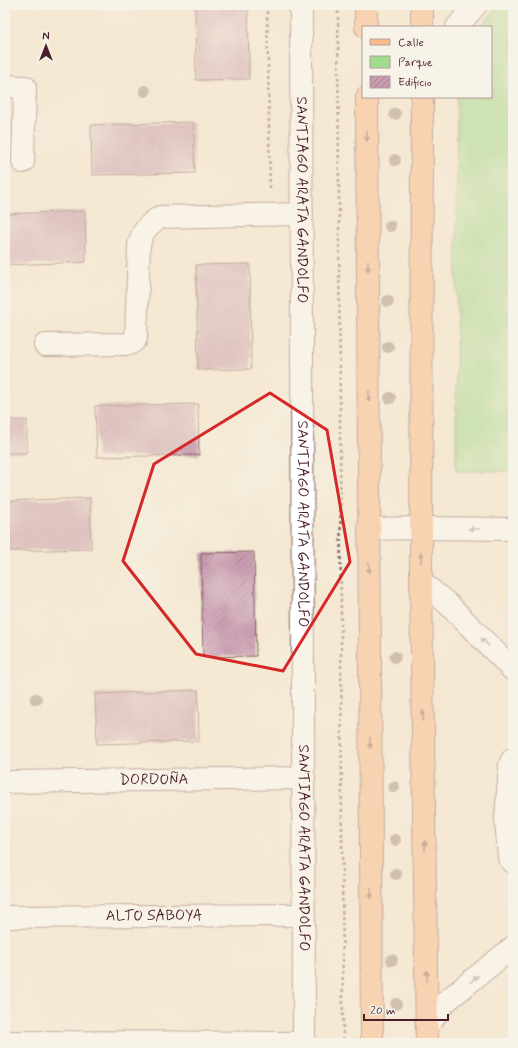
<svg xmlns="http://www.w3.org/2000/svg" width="518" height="1048" viewBox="0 0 518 1048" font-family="Mynerve,sans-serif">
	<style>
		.green { fill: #a1db8e; stroke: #767d5c }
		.building { fill: url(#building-hatch) }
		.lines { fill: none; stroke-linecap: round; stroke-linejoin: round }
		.minor-casing { stroke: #866565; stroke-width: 24 }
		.major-casing { stroke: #866565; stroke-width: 24 }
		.path { stroke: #866565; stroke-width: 2.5; stroke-dasharray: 3 3; stroke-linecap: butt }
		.minor { stroke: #fff; stroke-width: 22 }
		.major { stroke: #fbbb8d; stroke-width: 22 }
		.tree { fill: #a39384 }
		.oneway { fill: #9a6557 }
		.oneway2 { fill: #ae9aa0 }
		.marked { fill: none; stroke: #d62828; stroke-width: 3; stroke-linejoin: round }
		.labels { text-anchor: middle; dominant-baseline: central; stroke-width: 3.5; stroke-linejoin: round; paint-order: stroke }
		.street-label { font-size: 15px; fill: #4a1f2b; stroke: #f7f3e8 }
	</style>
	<defs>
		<pattern id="building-hatch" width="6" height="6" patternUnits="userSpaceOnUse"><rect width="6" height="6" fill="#ca9cb1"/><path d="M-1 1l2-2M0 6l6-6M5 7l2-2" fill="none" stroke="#a67f90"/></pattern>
	</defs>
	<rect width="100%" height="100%" fill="#f7f3e8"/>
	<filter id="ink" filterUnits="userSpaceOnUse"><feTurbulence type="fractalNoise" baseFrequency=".025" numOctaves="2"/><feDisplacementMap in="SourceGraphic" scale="8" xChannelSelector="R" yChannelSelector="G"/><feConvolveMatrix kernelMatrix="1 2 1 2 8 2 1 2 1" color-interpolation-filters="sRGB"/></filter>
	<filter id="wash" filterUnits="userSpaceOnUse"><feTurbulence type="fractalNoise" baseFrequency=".012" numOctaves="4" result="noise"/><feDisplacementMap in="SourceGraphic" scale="16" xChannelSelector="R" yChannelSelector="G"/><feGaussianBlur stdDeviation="0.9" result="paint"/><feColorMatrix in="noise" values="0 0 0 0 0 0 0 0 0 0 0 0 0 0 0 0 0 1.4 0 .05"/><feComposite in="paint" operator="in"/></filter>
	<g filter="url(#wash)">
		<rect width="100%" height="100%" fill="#f4e8d2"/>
		<!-- green -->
		<path class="green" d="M499,5h14v466h-57l1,-374h34v-70h-11z"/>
		<g id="blocks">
			<!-- building -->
			<path class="building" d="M195,5h53l1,74 -53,1z
				M193,122l2,51 -103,2 -1,-50z
				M85,211l1,51 -81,3v-51z
				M250,264l1,105 -53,1 -2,-105z
				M198,404l1,51 -102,2 -2,-51z
				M5,420h22v33h-22z
				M90,498l1,51 -86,2v-50z
				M254,552l2,104 -53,1 -2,-104z
				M198,690l1,51 -102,3 -2,-50z"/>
		</g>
	</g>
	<g filter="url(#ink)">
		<use href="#blocks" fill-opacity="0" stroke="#866565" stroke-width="1"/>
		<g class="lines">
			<defs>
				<g id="minor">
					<path id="s1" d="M301,5l3,1038"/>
					<path d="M457,27l19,-22"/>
					<path d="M5,86l20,1 -2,75"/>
					<path d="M45,345l84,-1 5,-3 2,-2 3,-94c4,-15 9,-20 21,-28l142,-3"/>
					<path d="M369,529l52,-1 92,1"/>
					<path d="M421,582l26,21 66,67"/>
					<path d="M513,759l-3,5 -4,54 3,40 4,4"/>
					<path id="s2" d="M5,782l299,-4"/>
					<path id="s3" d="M5,917l299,-2"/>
					<path d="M428,1026l16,-23 69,-56"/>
					<path d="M5,1042l299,1"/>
				</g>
				<path id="major" d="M366,5v22
					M422,5v22
					M367,97l5,946
					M422,97l-1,485 6,461"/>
			</defs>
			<!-- minor casing -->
			<use href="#minor" class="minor-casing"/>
			<!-- major casing -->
			<use href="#major" class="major-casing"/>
			<!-- path -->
			<path class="path" d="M267,5l3,185
				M338,5l5,1038"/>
			<!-- minor -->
			<use href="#minor" class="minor"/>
			<!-- major -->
			<use href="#major" class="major"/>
		</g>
		<!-- trees -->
		<g class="tree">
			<circle cx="145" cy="91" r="6"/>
			<circle cx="395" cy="114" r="6"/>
			<circle cx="395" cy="160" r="6"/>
			<circle cx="390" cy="226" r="6"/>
			<circle cx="388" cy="301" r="6"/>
			<circle cx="388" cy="347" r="6"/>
			<circle cx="390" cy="398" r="6"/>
			<circle cx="395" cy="657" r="6"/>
			<circle cx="36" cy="699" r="6"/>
			<circle cx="394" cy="787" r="6"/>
			<circle cx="395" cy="840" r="6"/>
			<circle cx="396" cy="874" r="6"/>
			<circle cx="392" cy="960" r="6"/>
			<circle cx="396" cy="1004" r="6"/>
		</g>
		<!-- one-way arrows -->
		<defs><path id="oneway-solid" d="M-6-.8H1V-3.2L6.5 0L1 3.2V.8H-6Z"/></defs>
		<g class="oneway">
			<use href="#oneway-solid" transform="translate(367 136) rotate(90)"/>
			<use href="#oneway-solid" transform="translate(368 266) rotate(90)"/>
			<use href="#oneway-solid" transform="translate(369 396) rotate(90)"/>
			<use href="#oneway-solid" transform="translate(421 558) rotate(-90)"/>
			<use href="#oneway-solid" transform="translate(369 568) rotate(90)"/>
			<use href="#oneway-solid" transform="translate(423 716) rotate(-91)"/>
			<use href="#oneway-solid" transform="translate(370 743) rotate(89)"/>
			<use href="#oneway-solid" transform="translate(425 846) rotate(-91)"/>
			<use href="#oneway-solid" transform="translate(371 893) rotate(90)"/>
			<use href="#oneway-solid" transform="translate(427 976) rotate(-91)"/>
		</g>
		<g class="oneway2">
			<use href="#oneway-solid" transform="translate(474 529) rotate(180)"/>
			<use href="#oneway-solid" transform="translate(485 642) rotate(-135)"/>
			<use href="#oneway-solid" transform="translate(474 979) rotate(-39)"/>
		</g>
	</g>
	<!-- marked area -->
	<path d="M0 0H518V1048H0ZM270,393l57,37 23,132 -67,109 -87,-17 -73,-93 31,-97z" fill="#f4e8d2" fill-opacity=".55" fill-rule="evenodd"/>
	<path class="marked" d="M270,393l57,37 23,132 -67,109 -87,-17 -73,-93 31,-97z"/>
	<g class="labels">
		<!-- street labels -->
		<g class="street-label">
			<text stroke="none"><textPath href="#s1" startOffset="195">SANTIAGO ARATA GANDOLFO</textPath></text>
			<text stroke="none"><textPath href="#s1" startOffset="519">SANTIAGO ARATA GANDOLFO</textPath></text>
			<text stroke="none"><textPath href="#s2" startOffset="149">DORDOÑA</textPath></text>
			<text stroke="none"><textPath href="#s1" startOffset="843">SANTIAGO ARATA GANDOLFO</textPath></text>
			<text stroke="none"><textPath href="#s3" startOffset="149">ALTO SABOYA</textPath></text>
		</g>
	</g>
	<!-- margin -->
	<rect width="518" height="1048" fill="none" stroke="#f7f3e8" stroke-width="20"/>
	<!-- legend -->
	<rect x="362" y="26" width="130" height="72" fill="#f7f3e8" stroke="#b29e9c"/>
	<rect x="370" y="39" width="20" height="6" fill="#fbbb8d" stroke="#b29e9c"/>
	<text x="398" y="46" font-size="12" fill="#4a1f2b">Calle</text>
	<rect x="370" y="56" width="20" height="12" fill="#a1db8e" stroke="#b29e9c"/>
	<text x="398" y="66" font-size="12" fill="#4a1f2b">Parque</text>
	<rect x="370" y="76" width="20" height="12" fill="url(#building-hatch)" stroke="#b29e9c"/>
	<text x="398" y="86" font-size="12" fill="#4a1f2b">Edificio</text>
	<!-- north arrow -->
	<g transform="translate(46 46)" stroke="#f7f3e8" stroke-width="3" paint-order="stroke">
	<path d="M0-3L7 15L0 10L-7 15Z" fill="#4a1f2b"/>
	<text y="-6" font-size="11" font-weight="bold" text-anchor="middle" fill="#4a1f2b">N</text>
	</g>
	<!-- scale -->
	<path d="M364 1014v6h84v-6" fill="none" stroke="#4a1f2b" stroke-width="2"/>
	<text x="370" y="1014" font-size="12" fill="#4a1f2b" stroke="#f7f3e8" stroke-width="3" paint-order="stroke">20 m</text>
</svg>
